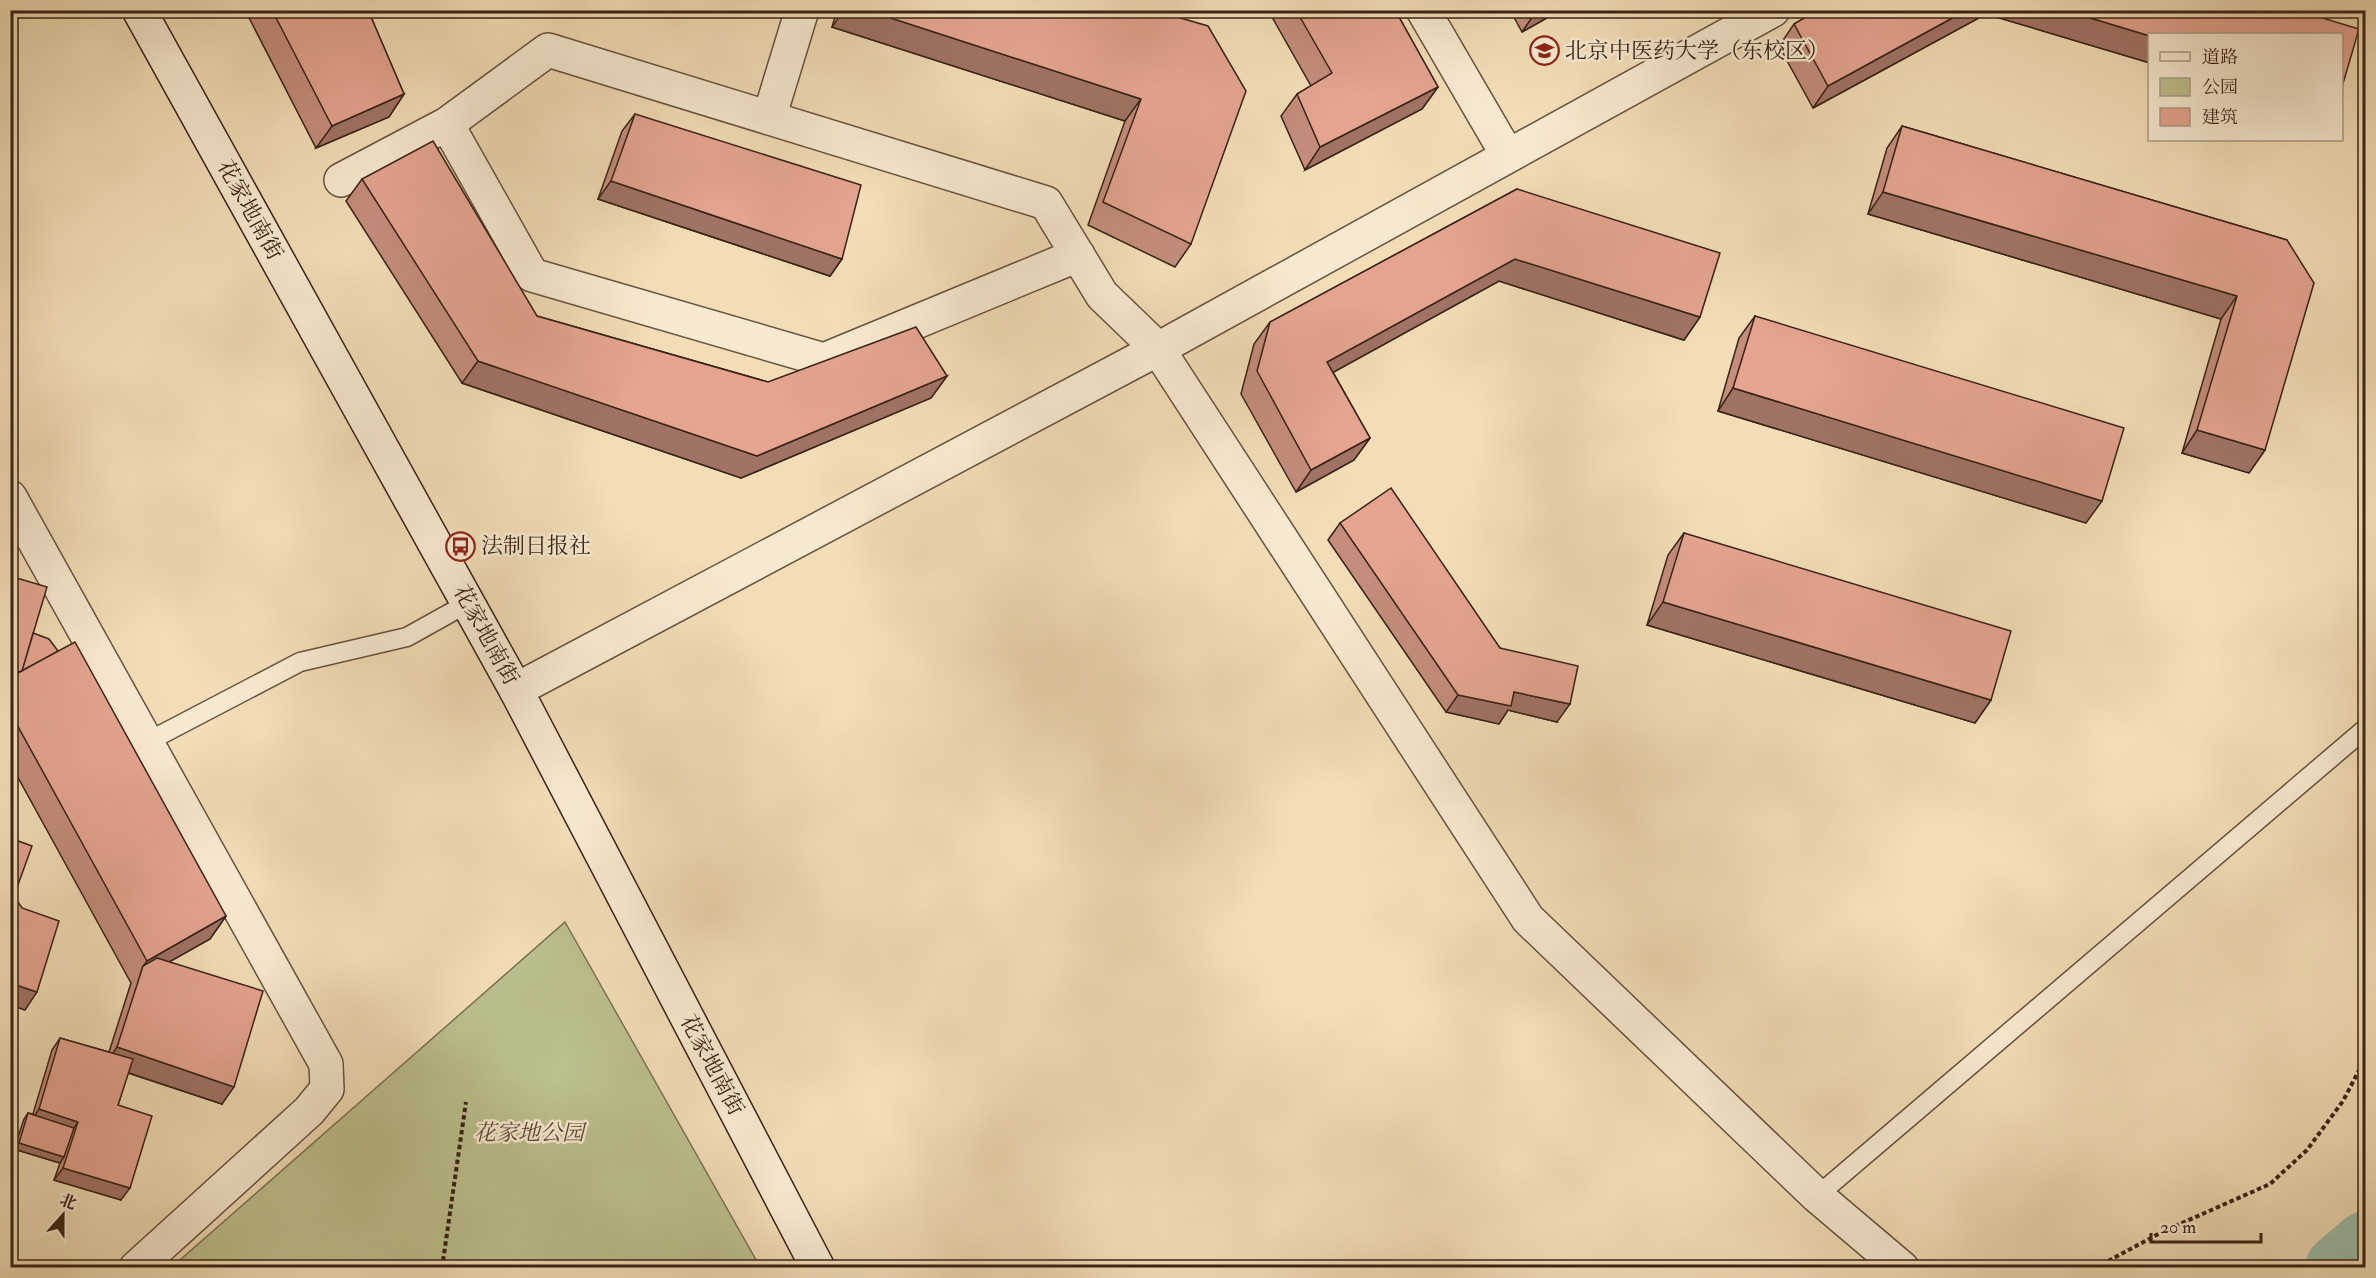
<svg xmlns="http://www.w3.org/2000/svg" width="2376" height="1278" viewBox="0 0 2376 1278" font-family="'IM FELL Double Pica','Noto Serif SC',serif">
	<style>
		.green { fill: #bcc08d; stroke: #7a7252; stroke-width: 1.5 }
		.lines { fill: none; stroke-linecap: round; stroke-linejoin: round }
		.river { stroke: #9cbda9; stroke-width: 66 }
		.lane-casing { stroke: #66523e; stroke-width: 21 }
		.street-casing { stroke: #66523e; stroke-width: 36 }
		.secondary-casing { stroke: #382316; stroke-width: 36 }
		.path { stroke: #382316; stroke-width: 4; stroke-dasharray: 4.5 3; stroke-linecap: butt }
		.lane { stroke: #f7e9d0; stroke-width: 18 }
		.street { stroke: #f7e9d0; stroke-width: 33 }
		.secondary { stroke: #f7e9d0; stroke-width: 33 }
		.wall { fill: #c48d7c; stroke: #382316; stroke-width: 1.5 }
		.shaded-wall { fill: #a07365; stroke: #382316; stroke-width: 1.5 }
		.building { fill: #e4a490; stroke: #382316; stroke-width: 1.5 }
		.labels { text-anchor: middle; dominant-baseline: central; stroke-width: 5; stroke-linejoin: round; paint-order: stroke }
		.poi-label { font-size: 22px; fill: #382316; stroke: #f7e9d0; text-anchor: start }
		.street-label { font-size: 22px; fill: #382316; stroke: #f7e9d0 }
		.park-label { font-size: 22px; font-style: italic; fill: #594a34; stroke: #f7e9d0 }
	</style>
	<rect width="100%" height="100%" fill="#f2ddb6"/>
	<filter id="stains"><feTurbulence type="fractalNoise" baseFrequency=".00333" numOctaves="4"/><feColorMatrix values="0 0 0 0 .2 0 0 0 0 .09 0 0 0 0 .02 0 0 0 .5 -.17"/></filter>
	<radialGradient id="worn" r=".72"><stop offset=".6" stop-color="#630" stop-opacity="0"/><stop offset="1" stop-color="#630" stop-opacity=".3"/></radialGradient>
	<!-- green -->
	<path class="green" d="M565,922l195,345h-588z"/>
	<g class="lines">
		<!-- river -->
		<path class="river" d="M2338,1268l28,-24"/>
		<defs>
			<path id="lane" d="M147,742l153,-80 107,-25 61,-34
				M1817,1196l549,-468"/>
			<path id="street" d="M1423,10l85,146
				M769,118l33,-108
				M447,124l85,151 292,85 254,-105
				M341,180l106,-56 101,-74 498,153 56,92 56,54 370,570 289,277 85,72
				M10,497l316,567 1,25 -18,22 -173,157
				M516,690l642,-341 615,-339"/>
			<path id="secondary" d="M139,10l377,680 302,578"/>
		</defs>
		<!-- lane casing -->
		<use href="#lane" class="lane-casing"/>
		<!-- street casing -->
		<use href="#street" class="street-casing"/>
		<!-- secondary casing -->
		<use href="#secondary" class="secondary-casing"/>
		<!-- path -->
		<path class="path" d="M442,1268l24,-166
			M2095,1268l69,-37 106,-47 37,-34 36,-49 23,-44"/>
		<!-- lane -->
		<use href="#lane" class="lane"/>
		<!-- street -->
		<use href="#street" class="street"/>
		<!-- secondary -->
		<use href="#secondary" class="secondary"/>
	</g>
	<!-- wall -->
	<path class="wall" d="M245,10h123l36,84 -15,23 -73,31z
		M837,10h316l38,234 -16,23 -87,-42 37,-104 -293,-94z
		M1268,10h127l43,77 -16,22 -117,61 -24,-54 16,-22 14,-8z
		M1510,10h51l-39,22z
		M1818,10h478l-146,24v29l-164,-49 -173,94 -34,-62 15,-22z
		M635,114l207,145 -12,17 -232,-77 24,-68z
		M1902,126l385,114 -22,210 -16,23 -67,-20 39,-134 -353,-105 19,-66z
		M362,179l175,137 231,66 179,-6 -16,22 -190,80 -279,-95 -116,-182z
		M1517,189l183,128 -16,23 -185,-59 -166,91 37,66 -16,22 -58,32 -55,-98 13,-50 16,-22z
		M1755,316l331,207 -368,-112 21,-73z
		M1340,523l160,125 57,74 -49,-12 -9,14 -53,-12 -118,-172z
		M1684,533l307,167 -16,23 -328,-98 21,-70z
		M10,576l23,57 193,283 -16,23 -41,23 53,142 -94,-31 -10,32 3,95 -67,-20 6,-17 -46,-14 10,-30 4,-6 5,1 19,-64 8,-12 49,14 22,-69 -121,-220z"/>
	<!-- shaded-wall -->
	<path class="shaded-wall" d="M844,10h22l275,89 -16,22 -293,-94z
		M1537,10h24l-39,22z
		M1967,10h97l86,26v27l-164,-49 -173,94 15,-22z
		M1438,87l-16,22 -117,61 15,-23z
		M404,94l-15,23 -73,31 16,-22z
		M611,181l231,78 -12,17 -232,-77z
		M1883,192l354,104 -16,23 -353,-105z
		M1515,259l185,58 -16,23 -185,-59 -187,103 15,-22z
		M478,361l279,95 190,-80 -16,22 -190,80 -279,-95z
		M1733,388l369,113 -16,22 -368,-112z
		M2197,430l68,20 -16,23 -67,-20z
		M1370,438l-16,22 -58,32 15,-22z
		M1663,602l328,98 -16,23 -328,-98z
		M10,669l11,4 -11,15z
		M1514,692l56,12 -13,18 -49,-12 -9,14 -53,-12 12,-17z
		M226,916l-16,23 -71,40 4,-13 4,-5z
		M10,983l27,9 -12,18 -15,-5z
		M117,1047l117,40 -12,17 -117,-39z
		M39,1109l39,13 -8,12 -39,-13z
		M19,1143l45,14 -4,6 -46,-14z
		M63,1168l67,20 -9,12 -67,-20z"/>
	<!-- building -->
	<path class="building" d="M272,10h96l36,84 -72,32z
		M866,10h287l55,16 38,65 -55,153 -88,-42 38,-103z
		M1296,10h99l43,77 -118,60 -23,-53 35,-21z
		M1818,10h149l-139,76 -34,-62z
		M2064,10h232l63,19 -17,58v-53h-192v2z
		M635,114l226,71 -19,74 -231,-78z
		M1902,126l385,114 27,43 -49,167 -68,-20 40,-134 -354,-104z
		M433,141l104,175 231,66 148,-55 31,49 -190,80 -279,-95 -116,-182z
		M1517,189l203,64 -20,64 -185,-58 -188,103 43,76 -59,32 -54,-99 13,-49z
		M1755,316l369,112 -22,73 -369,-113z
		M1391,488l109,160 78,18 -8,38 -56,-12 -3,14 -53,-11 -118,-172z
		M1684,533l327,98 -20,69 -328,-98z
		M10,576l37,11 -25,84 -2,1 -10,-3z
		M33,633l16,6 9,12 -36,20z
		M75,642l151,274 -79,45 -137,-249v-35z
		M10,838l22,8 -18,50 8,12 37,13 -22,71 -27,-9z
		M157,958l106,33 -29,96 -117,-40 26,-81z
		M60,1038l73,21 -15,46 34,11 -22,72 -67,-20 15,-46 -39,-13z
		M28,1113l46,15 -10,29 -45,-14z"/>
	<!-- icons -->
	<defs>
		<symbol id="university-ring" viewBox="-11 -11 22 22"><circle r="9.5" fill="#f7e9d0" stroke="#8f2418" stroke-width="1.5"/><path d="M0-5L7-2L0 1L-7-2ZM-4 1L0 2.5L4 1V4Q0 6-4 4Z" fill="#8f2418"/></symbol>
		<symbol id="bus-ring" viewBox="-11 -11 22 22"><circle r="9.5" fill="#f7e9d0" stroke="#8f2418" stroke-width="1.5"/><path d="M-5-6H5V4H4V6H2V4H-2V6H-4V4H-5ZM-3.5-4V0h7V-4ZM-3.5 1.2v1.5H-2V1.2ZM2 1.2v1.5H3.5V1.2Z" fill="#8f2418"/></symbol>
	</defs>
	<g fill-rule="evenodd">
		<use href="#university-ring" x="1528" y="34" width="33" height="33"/>
		<use href="#bus-ring" x="444" y="530" width="33" height="33"/>
	</g>
	<g class="labels">
		<!-- poi labels -->
		<g class="poi-label">
			<text x="1565" y="51">北京中医药大学（东校区）</text>
			<text x="481" y="546">法制日报社</text>
		</g>
		<!-- street labels -->
		<g class="street-label">
			<text transform="translate(250 210) rotate(61)">花家地南街</text>
			<text transform="translate(486 635) rotate(61)">花家地南街</text>
			<text transform="translate(712 1065) rotate(62)">花家地南街</text>
		</g>
		<!-- park labels -->
		<g class="park-label">
			<text x="529" y="1133">花家地公园</text>
		</g>
	</g>
	<!-- margin -->
	<rect width="2376" height="1278" fill="none" stroke="#f2ddb6" stroke-width="36"/>
	<rect x="12" y="12" width="2352" height="1254" fill="none" stroke="#382316" stroke-width="3"/>
	<rect x="18" y="18" width="2340" height="1242" fill="none" stroke="#382316" stroke-width="1.5"/>
	<!-- legend -->
	<rect x="2148" y="33" width="195" height="108" fill="#f7e9d0" stroke="#ab9a86" stroke-width="1.5"/>
	<rect x="2160" y="52" width="30" height="9" fill="#f7e9d0" stroke="#ab9a86" stroke-width="1.5"/>
	<text x="2202" y="63" font-size="18" fill="#382316">道路</text>
	<rect x="2160" y="78" width="30" height="18" fill="#bcc08d" stroke="#ab9a86" stroke-width="1.5"/>
	<text x="2202" y="93" font-size="18" fill="#382316">公园</text>
	<rect x="2160" y="108" width="30" height="18" fill="#e4a490" stroke="#ab9a86" stroke-width="1.5"/>
	<text x="2202" y="123" font-size="18" fill="#382316">建筑</text>
	<!-- north arrow -->
	<g transform="translate(63 1215) rotate(21)" stroke="#f7e9d0" stroke-width="4.5" paint-order="stroke">
	<path d="M0-4.5L10 22L0 15L-10 22Z" fill="#382316"/>
	<text y="-9" font-size="16" font-weight="bold" text-anchor="middle" fill="#382316">北</text>
	</g>
	<!-- scale -->
	<path d="M2151 1233v9h110v-9" fill="none" stroke="#382316" stroke-width="3"/>
	<text x="2160" y="1233" font-size="18" fill="#382316" stroke="#f7e9d0" stroke-width="4.5" paint-order="stroke">20 m</text>
	<rect width="100%" height="100%" filter="url(#stains)"/>
	<rect width="100%" height="100%" fill="url(#worn)"/>
</svg>
